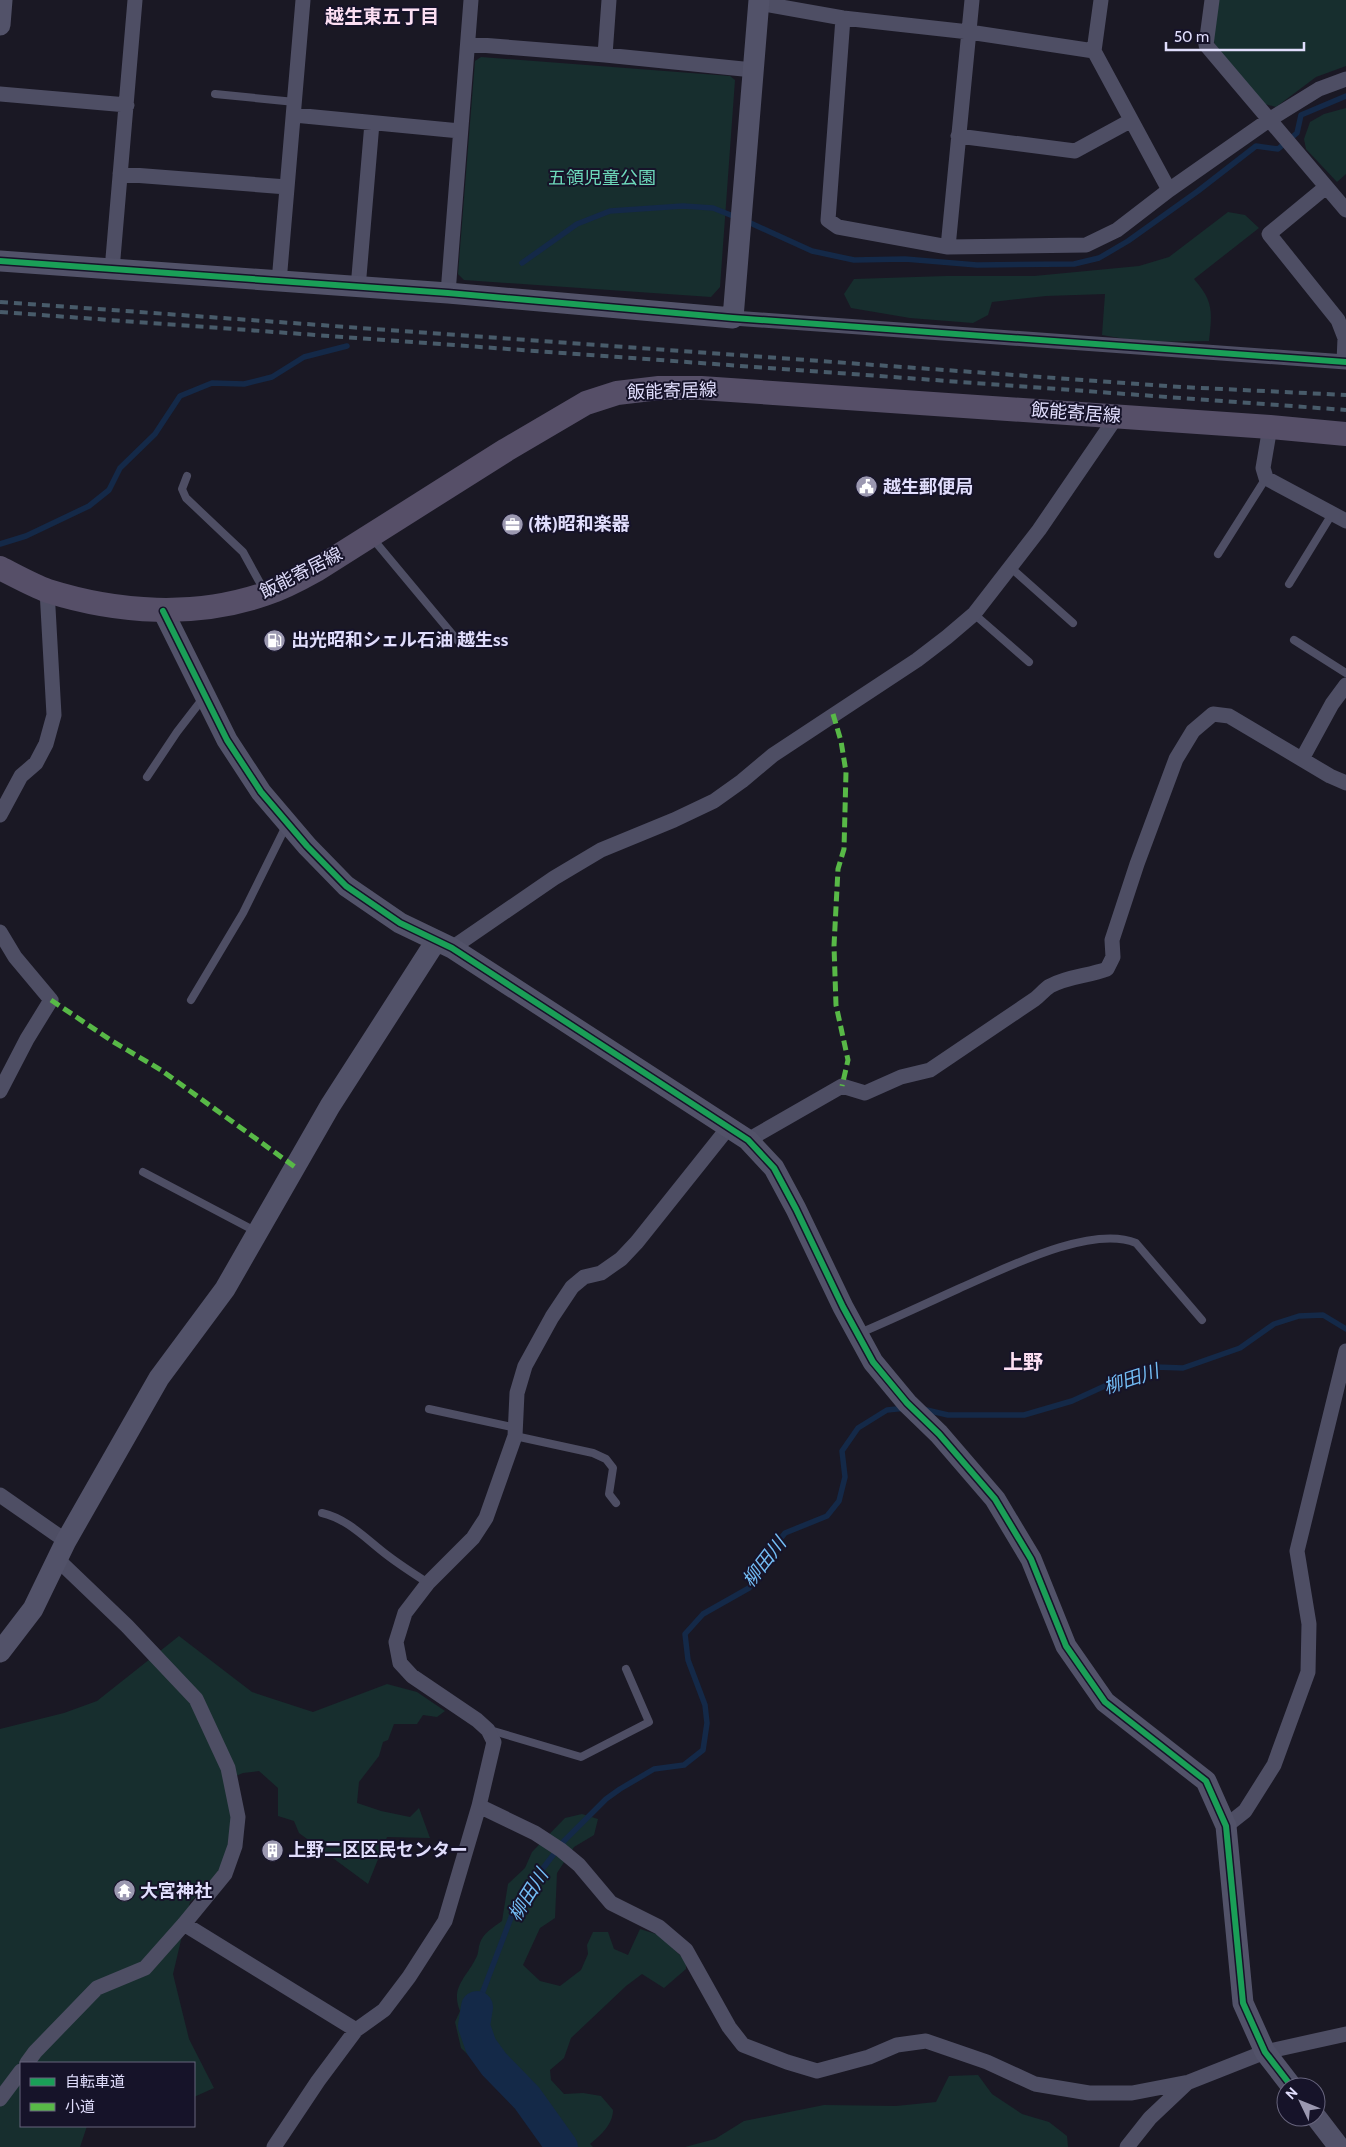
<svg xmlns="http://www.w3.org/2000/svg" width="1346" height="2147" viewBox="0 0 1346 2147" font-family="Cabin,'Noto Sans JP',sans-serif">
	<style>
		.green { fill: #172e2e }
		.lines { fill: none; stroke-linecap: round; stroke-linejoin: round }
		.stream { stroke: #142948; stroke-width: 5.5 }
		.river { stroke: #142948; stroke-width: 32 }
		.lane { stroke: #4e4e64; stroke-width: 8 }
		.street { stroke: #4e4e64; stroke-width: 15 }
		.secondary { stroke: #525269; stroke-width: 21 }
		.primary { stroke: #564f68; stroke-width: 24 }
		.rail { stroke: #485b6a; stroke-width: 4; stroke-dasharray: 8 6; stroke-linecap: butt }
		.quiet { stroke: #58b947; stroke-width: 5; stroke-dasharray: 10 5; stroke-linecap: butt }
		.cycleway-casing { stroke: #161329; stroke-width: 9 }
		.cycleway { stroke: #1a9f57; stroke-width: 6 }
		.labels { text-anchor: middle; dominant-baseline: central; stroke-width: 4; stroke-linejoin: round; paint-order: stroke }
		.park-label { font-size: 18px; fill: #6dd8ba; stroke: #161329 }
		.street-label { font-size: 18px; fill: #e0ddfc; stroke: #161329 }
		.poi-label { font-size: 18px; font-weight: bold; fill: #e0ddfc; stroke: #161329; text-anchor: start }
		.neighbourhood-label { font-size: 19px; font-weight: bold; fill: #fcdff3; stroke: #161329 }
		.water-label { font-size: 19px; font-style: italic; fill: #73bcf4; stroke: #161329 }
		.quarter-label { font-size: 20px; font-weight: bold; fill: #fcdff3; stroke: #161329 }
	</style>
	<rect width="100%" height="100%" fill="#1a1824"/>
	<!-- green -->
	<path class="green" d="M1219,0h127v66l-30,11 -40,30 -11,-3 -48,-54 -4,-11z
		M481,57l249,19 5,4 -15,207 -9,10 -247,-17 -6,-6 17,-213z
		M1346,108v66l-9,8 -31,-33 -2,-10 6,-17 14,-8z
		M1228,212l17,3 14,13 -65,51c20,23 18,33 15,62l-66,1 -41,-7 3,-41 -59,2 -54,6 -4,13 -15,8 -63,-5 -59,-10 -7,-14 10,-15 92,-3h88l105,-10 30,-9z
		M179,1636l73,56 61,20 74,-28 30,8 28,19 -8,6 -14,-2 -6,9h-23l-6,16 -5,2 -4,14 -20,26 -2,21 24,8 29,6 9,-9 11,30 -43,-1 -19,47 -69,-51 -5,-12 -16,-5v-28l-19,-17 -16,2 -17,7 7,51 -10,35 -14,19 -19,17 -17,72 16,65 25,49 -20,9v-34h-173v63h66l-7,21h-80v-418l64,-16 33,-12z
		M582,1814l16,5 -4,16 -20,12 -17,26 -2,45 -15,10 -17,37 17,16 20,5 21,-16 7,-16 -1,-9 6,-13h15l6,17 14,6 12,-26 19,6 27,26v8l-22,19 -22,-14 -16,12 -55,52 -7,20 -14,12 1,10 13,14 19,-1 18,3 12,14c0,14 -12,25 -23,34l3,3h-24l-3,-11 -19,-20 -34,-11 -15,-21 -37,-36 -6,-26 5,-11c-10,-24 7,-34 16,-53 3,-5 2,-10 4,-15 3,-10 14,-16 22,-22l6,-37 17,-16 7,-16 33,-34z
		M978,2075l14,19 30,20 27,8 18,14 1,11h-383l30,-8 29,-18 80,-16 72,1 40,-4 13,-26z"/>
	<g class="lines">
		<!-- stream -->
		<path class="stream" d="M746,221l66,30 42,9 51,-1 72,6 97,-1 25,-6 29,-17 70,-50 58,-45 22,3 19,-16 4,-18 45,-19
			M522,263l55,-39 33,-13 73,-5 30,2 25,10
			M0,544l26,-8 63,-30 20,-16 11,-22 35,-34 25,-38 32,-13 32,1 28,-7 32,-20 43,-11
			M922,1409l26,6h76l48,-14 48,-22 36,-12 27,1 57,-20 34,-24 25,-8 24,-1 23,14
			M477,2007l35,-92 18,-30 34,-44 42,-42 14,-10 34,-20 30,-4 19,-15 4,-27 -2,-18 -17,-45 -3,-26 18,-20 46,-26 12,-16 8,-19 16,-20 42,-17 12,-15 6,-24 -3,-26 16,-23 29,-18 19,-2"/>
		<!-- river -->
		<path class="river" d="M477,2007l-3,19 7,20 13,18 33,34 35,49"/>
		<!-- lane -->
		<path class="lane" d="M215,94l80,8
			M187,476l-5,13 4,9 57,54 22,40
			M373,539l85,102
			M1218,554l48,-76
			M1010,567l63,56
			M1289,584l43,-70
			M974,614l55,48
			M1294,640l52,33
			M147,777l30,-45 27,-35
			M191,1000l52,-87 44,-89
			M143,1172l114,60
			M860,1333c33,-14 65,-29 98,-44 44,-19 132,-65 178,-46l66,77
			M429,1409l87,19
			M515,1436l78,17 13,6 7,9 -4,26 7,9
			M322,1513c26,6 44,26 65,42 13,10 27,19 41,28
			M490,1730l91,27 68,-35 -23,-53"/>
		<!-- street -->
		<path class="street" d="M1101,0l-7,51 75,139
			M1212,0l-6,45 140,165
			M759,3l84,15 126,14 125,19
			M843,18l-15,202 10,7 110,20 138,-2 31,-15 52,-40 100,-70 50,-31 27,-10
			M468,44l137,11 148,15
			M605,55l4,-55
			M0,94l127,11
			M294,115l166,16
			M958,136l117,15 55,-30
			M120,174l167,13
			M1326,187l-57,47 69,86 7,18 -1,24
			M948,247l24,-247
			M112,270l23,-270
			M279,282l24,-282
			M358,288l14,-165
			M448,293l23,-293
			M733,318l613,44
			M1270,427l-7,41 3,10 80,43
			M1302,759l30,-55 14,-19
			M0,815l21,-39 15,-13 10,-19 8,-29 -7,-125
			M0,932l15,25 36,43 -24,39 -27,52
			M452,948l102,-70 47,-28 73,-30 40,-19 28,-20 31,-26 144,-95 30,-23 27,-23 65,-84 78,-114
			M748,1140l94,-54 23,7 36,-16 29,-7 105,-71c5,-4 10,-10 15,-13 18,-10 39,-10 57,-17l6,-12 -1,-17 25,-76 39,-105 17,-28 20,-17 16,2 101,60 16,7
			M0,1495l66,46
			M479,1806l56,27 26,17 18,15 32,38 48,24 27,23 43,77 14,18 44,17 30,9 52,-14 28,-12 29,-4 61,21 48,22 54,9h43l57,-11 76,-30 81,-18
			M1226,1826l19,-15 29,-46 34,-93 1,-48 -12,-73 49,-200
			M184,1924l172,106
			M27,2063l8,-11 62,-64 48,-20 39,-44 41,-50 10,-28 3,-29 -10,-49 -32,-69 -69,-73 -70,-67
			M0,2099l21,-28
			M274,2147l44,-66 38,-51 28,-20 25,-33 36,-56 34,-115 15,-64 -6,-12 -11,-10 -65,-44 -12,-13 -4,-21 9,-29 23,-30 45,-45 13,-20 29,-82 2,-43 8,-27 27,-49 20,-30 12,-10 17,-4 20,-14 16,-17 91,-114
			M1127,2147l23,-29 37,-35"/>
		<!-- secondary -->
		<path class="secondary" d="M0,25l2,-25
			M0,261l448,32 285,25 26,-318
			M163,611l64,129 34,52 46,54 39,40 54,37 52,25 296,192 26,28 22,41 47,98 30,55 34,41 32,31 56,65 36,60 35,87 39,56 101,79 20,45 17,177 22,49 27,35
			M0,1652l33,-43 33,-68 93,-163 66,-89 105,-183 106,-165
			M1316,2117l23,30"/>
		<!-- primary -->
		<path class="primary" d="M0,568c16,8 32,17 48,23 70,22 147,27 217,3 18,-6 35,-15 51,-24l190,-120 80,-47 31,-10 42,-5h42l569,39 76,7"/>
		<!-- rail -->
		<path class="rail" d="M0,302l1181,85 165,8
			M0,312l1346,98"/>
		<!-- quiet -->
		<path class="quiet" d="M833,714l8,27 5,31 -2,77 -6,20 -4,77 2,59 12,55 -6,26
			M51,1000l61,41 49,29 134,97"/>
		<defs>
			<path id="cycleway" d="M0,261l448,32 285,25 613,44
				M163,611l64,129 34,52 46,54 39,40 54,37 52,25 296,192 26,28 22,41 47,98 30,55 34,41 32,31 56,65 36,60 35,87 39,56 101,79 20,45 17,177 22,49 27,35"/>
		</defs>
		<!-- cycleway casing -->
		<use href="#cycleway" class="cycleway-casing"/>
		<!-- cycleway -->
		<use href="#cycleway" class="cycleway"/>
	</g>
	<!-- icons -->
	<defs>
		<symbol id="civic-disc" viewBox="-11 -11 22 22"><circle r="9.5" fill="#9b98b0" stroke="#161329"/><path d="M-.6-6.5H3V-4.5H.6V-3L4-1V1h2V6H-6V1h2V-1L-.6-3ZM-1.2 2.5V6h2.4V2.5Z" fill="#fff"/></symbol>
		<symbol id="office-disc" viewBox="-11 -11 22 22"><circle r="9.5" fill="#9b98b0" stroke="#161329"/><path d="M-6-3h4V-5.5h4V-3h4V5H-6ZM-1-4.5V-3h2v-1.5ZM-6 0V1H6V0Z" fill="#fff"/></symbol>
		<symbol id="fuel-disc" viewBox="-11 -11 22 22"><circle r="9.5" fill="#9b98b0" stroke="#161329"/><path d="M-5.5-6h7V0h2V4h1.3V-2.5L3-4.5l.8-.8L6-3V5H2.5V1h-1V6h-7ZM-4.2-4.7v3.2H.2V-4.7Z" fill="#fff"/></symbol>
		<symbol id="building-disc" viewBox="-11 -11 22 22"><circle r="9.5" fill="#9b98b0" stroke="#161329"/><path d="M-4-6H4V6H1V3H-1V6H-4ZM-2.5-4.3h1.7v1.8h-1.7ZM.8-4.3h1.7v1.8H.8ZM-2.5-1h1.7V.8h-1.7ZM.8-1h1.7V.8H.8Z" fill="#fff"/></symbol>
		<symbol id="temple-disc" viewBox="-11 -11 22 22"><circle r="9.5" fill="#9b98b0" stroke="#161329"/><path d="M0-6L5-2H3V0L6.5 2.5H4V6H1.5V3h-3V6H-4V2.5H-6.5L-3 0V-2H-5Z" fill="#fff"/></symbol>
	</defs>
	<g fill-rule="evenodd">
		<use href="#civic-disc" x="854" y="474" width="25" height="25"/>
		<use href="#office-disc" x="500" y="512" width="25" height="25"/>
		<use href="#fuel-disc" x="262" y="628" width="25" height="25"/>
		<use href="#building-disc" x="260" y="1838" width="25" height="25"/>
		<use href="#temple-disc" x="112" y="1878" width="25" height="25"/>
	</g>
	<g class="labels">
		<!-- park labels -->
		<g class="park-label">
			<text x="602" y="178">五領児童公園</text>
		</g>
		<!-- street labels -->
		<g class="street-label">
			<text transform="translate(672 391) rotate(-2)">飯能寄居線</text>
			<text transform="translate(1076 413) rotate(4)">飯能寄居線</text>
			<text transform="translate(301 573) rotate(-27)">飯能寄居線</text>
		</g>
		<!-- poi labels -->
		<g class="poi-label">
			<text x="883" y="487">越生郵便局</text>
			<text x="528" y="524">(株)昭和楽器</text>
			<text x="291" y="640">出光昭和シェル石油 越生ss</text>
			<text x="288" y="1850">上野二区区民センター</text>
			<text x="140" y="1891">大宮神社</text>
		</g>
		<!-- neighbourhood labels -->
		<g class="neighbourhood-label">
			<text x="382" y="16">越生東五丁目</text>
		</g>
		<!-- water labels -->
		<g class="water-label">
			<text transform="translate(1131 1379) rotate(-18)">柳田川</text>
			<text transform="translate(764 1562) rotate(-52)">柳田川</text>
			<text transform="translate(528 1895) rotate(-58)">柳田川</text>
		</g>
		<!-- quarter labels -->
		<g class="quarter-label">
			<text x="1023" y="1362">上野</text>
		</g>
	</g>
	<!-- legend -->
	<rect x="20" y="2062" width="175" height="65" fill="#161329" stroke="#67647d"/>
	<rect x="30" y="2078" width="25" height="8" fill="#1a9f57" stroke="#67647d"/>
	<text x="65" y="2087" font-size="15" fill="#e0ddfc">自転車道</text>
	<rect x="30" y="2103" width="25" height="8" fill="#58b947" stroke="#67647d"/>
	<text x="65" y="2112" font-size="15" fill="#e0ddfc">小道</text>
	<!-- north arrow -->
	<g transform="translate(1301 2102) rotate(313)"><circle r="24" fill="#161329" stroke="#67647d"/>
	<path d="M0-4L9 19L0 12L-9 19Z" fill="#9b98b0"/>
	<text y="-8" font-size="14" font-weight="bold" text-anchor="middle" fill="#e0ddfc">N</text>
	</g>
	<!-- scale -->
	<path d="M1166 42v8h138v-8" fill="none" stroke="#e0ddfc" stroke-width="2.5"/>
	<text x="1174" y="42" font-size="15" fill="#e0ddfc" stroke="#161329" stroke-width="4" paint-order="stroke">50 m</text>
</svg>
